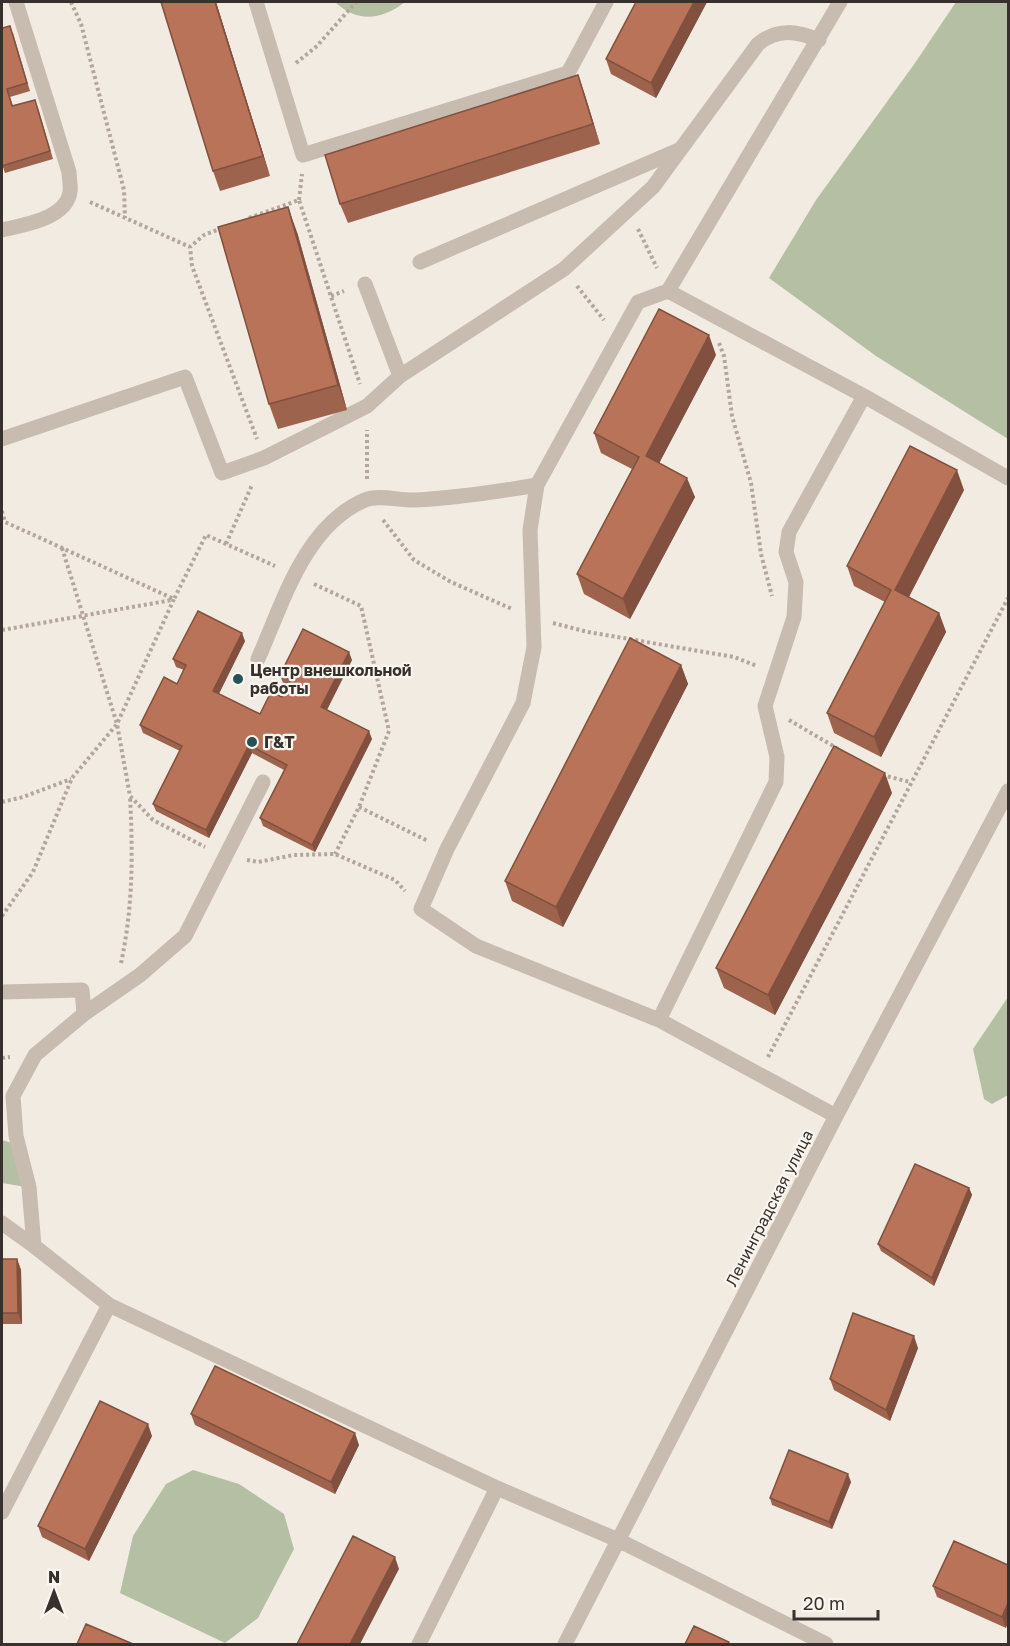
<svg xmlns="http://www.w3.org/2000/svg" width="1010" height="1646" viewBox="0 0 1010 1646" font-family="'Golos Text',sans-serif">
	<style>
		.green { fill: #b5bfa4 }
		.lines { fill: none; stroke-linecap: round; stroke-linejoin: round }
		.path { stroke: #b4a69a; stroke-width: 4; stroke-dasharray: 3 3; stroke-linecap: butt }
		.minor { stroke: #c8bbaf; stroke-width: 15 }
		.wall { fill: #9e634d }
		.shaded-wall { fill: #81503e }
		.building { fill: #b87359; stroke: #81503e; stroke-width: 1.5 }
		.poi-dot { fill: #265155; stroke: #f9f5ef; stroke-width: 2 }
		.labels { text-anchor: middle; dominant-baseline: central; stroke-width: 4.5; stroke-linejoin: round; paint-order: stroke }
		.poi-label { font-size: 16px; font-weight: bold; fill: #38302c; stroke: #f9f5ef; text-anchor: start }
		.street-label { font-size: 16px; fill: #38302c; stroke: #f9f5ef }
	</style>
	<rect width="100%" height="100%" fill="#f1ebe2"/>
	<!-- green -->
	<path class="green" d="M335,2h70c-23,18 -48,21 -70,0z
		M956,2h52v437l-132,-83 -107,-78 47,-78 99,-137z
		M1008,997v98l-16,9 -8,-5 -11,-50z
		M2,1140l10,3 14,44 -24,-4z
		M193,1470l46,14 45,30 10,35 -36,69 -33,25 -105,-50 13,-57 33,-52z"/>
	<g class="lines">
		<!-- path -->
		<path class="path" d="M71,2l10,22 43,166 1,28
			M296,63l21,-17 39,-44
			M299,200l3,-26
			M90,202l100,45
			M249,218l50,-18 61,184
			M222,228l-18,7 -14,12 2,19 65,173
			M638,229l19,39
			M577,286l27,34
			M331,296l13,-5
			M719,343l5,13 8,60 19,67 10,71 11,42
			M367,479v-49
			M2,511l3,11 169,77 32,-64 69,31
			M383,520l31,40 37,22 61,27
			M226,544l26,-59
			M62,548l55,176 13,72 23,24 52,27
			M314,584l47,22 28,125 -30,76 -24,47
			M553,623l35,9 146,25 23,9
			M2,630l170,-30
			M789,720l51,30
			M882,775l28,7
			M2,802l21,-5 48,-18
			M359,807l69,34
			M247,860l11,2 36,-7 41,-1 60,26 10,11
			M2,916l31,-44 39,-94 45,-54 57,-125
			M121,963c12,-55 12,-110 9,-166
			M768,1057l240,-459
			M2,1058l8,-1"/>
		<!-- minor -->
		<path class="minor" d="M256,2l47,153 265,-82 38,-71
			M840,2l-172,289 196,105 144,82
			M2,230c21,-5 64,-11 68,-38 1,-7 -1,-14 -1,-20l-53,-170
			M420,262l259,-112
			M365,284l35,92 164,-107 89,-82 105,-143c20,-16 38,-13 61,-4
			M668,291l-30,11 -101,183 -7,45 4,117 -11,56 -76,146 -26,60 55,37 183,74 177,96
			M2,439l183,-62 37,96 42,-15 103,-52 33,-30
			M258,659c25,-56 46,-133 107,-159 13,-6 36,1 50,0 42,-2 81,-8 122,-15
			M2,992l80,-2 2,24
			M659,1020l117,-238 1,-25 -12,-51 29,-89 2,-35 -10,-30 3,-20 75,-136
			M2,1223l32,23
			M109,1305l-75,-59 -5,-59 -13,-51 -3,-40 22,-41 49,-41 56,-39 45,-39 78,-154
			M2,1512l107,-207 388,183 121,52 208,104
			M419,1644l78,-156
			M565,1644l271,-528 172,-325"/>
	</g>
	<!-- wall -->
	<path class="wall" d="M216,2l54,174 -50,15 -7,-20z
		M636,2h71l-51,96 -45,-24 -5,-15z
		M2,28l11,5 17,58 -20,6 3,9 25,2 15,51 -48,14 -3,-9z
		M578,75l22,69 -252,79 -8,-19z
		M297,232l50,178 -69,19 -9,-25z
		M716,355l-57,108 36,34 -65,122 -46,-25 -7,-20 55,-105 -31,-16 -7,-20z
		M964,490l-55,107 30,16 7,19 -65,125 -47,-24 -7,-20 58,-111 -31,-16 -7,-20z
		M245,641l-26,53 41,20 22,-17 6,-12 -5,-2 -3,-8 72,-15 -25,50 45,29 -57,113 -52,-26 -3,-8 24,-48 -32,-17 -43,85 -53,-27 -3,-7 27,-53 -37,-18 -3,-8 37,-41 7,-14 -8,-3 -3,-8z
		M681,665l7,19 -125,243 -51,-26 -7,-20z
		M892,793l-117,222 -51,-27 -8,-20z
		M969,1188l3,7 -38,91 -53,-35 -3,-7z
		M2,1259h15l4,11 1,54h-20z
		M918,1348l-28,73 -56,-31 -4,-11z
		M191,1414l168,31 -24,49 -140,-69z
		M152,1436l-63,125 -47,-24 -4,-11z
		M851,1482l-19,47 -60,-24 -2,-7z
		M1008,1565l-2,63 -69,-31 -4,-11z"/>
	<!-- shaded-wall -->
	<path class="shaded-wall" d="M215,2h1l54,174 -7,-20z
		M694,2h13l-51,96 -5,-15z
		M578,75l7,20 15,49 -7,-20z
		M288,207l9,25 50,178 -9,-25z
		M709,335l7,20 -63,120 -7,-19z
		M957,470l7,20 -62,120 -7,-20z
		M687,478l8,19 -65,122 -7,-20z
		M939,613l7,19 -65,125 -7,-20z
		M242,633l3,8 -29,58 -3,-8z
		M349,652l3,8 -28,55 -3,-8z
		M681,665l7,19 -125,243 -7,-20z
		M369,731l3,8 -57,113 -3,-7z
		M249,745l3,8 -43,85 -3,-8z
		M885,773l7,20 -117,222 -7,-20z
		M969,1188l3,7 -38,91 -2,-8z
		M17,1259l4,11 1,54 -4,-11z
		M914,1336l4,12 -28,73 -4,-11z
		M148,1424l4,12 -63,125 -4,-12z
		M355,1433l4,12 -24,49 -4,-12z
		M848,1474l3,8 -19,47 -3,-7z
		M395,1557l4,12 -39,75h-10z
		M1008,1603v20l-2,5 -4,-11z"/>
	<!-- building -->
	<path class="building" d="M161,2h54l48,154 -50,15z
		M636,2h58l-43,81 -45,-24z
		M10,26l17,57 -20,6 5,17 23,-6 15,51 -48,15v-138z
		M578,75l15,49 -253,80 -15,-49z
		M288,207l50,178 -69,19 -51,-177z
		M659,309l50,26 -63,121 41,22 -64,121 -46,-25 62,-117 -45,-24z
		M910,446l47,24 -62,120 44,23 -65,124 -47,-24 64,-123 -44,-24z
		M198,611l44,22 -29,58 47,23 11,-22 11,5 9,-17 -11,-5 23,-46 46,23 -28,55 48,24 -57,114 -52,-27 27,-53 -38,-20 -43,85 -53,-26 29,-58 -42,-21 24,-48 13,7 9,-19 -13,-6z
		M630,638l51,27 -125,242 -51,-26z
		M834,746l51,27 -117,222 -52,-27z
		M915,1164l54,24 -37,90 -54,-34z
		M2,1259h15l1,54h-16z
		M853,1313l61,23 -28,74 -56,-31z
		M215,1366l140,67 -24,49 -140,-68z
		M100,1401l48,23 -63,125 -47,-23z
		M789,1450l59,24 -19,48 -59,-24z
		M353,1536l42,21 -45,87h-53z
		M954,1541l54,24v38l-6,14 -69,-31z
		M86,1624l47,20h-56z
		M694,1626l35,16 -1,2h-43z"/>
	<!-- markers -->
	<g class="poi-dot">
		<circle cx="238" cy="679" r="6"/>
		<circle cx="252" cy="742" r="6"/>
	</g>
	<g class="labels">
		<!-- poi labels -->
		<g class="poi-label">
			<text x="250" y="670">Центр внешкольной<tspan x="250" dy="18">работы</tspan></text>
			<text x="264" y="742">Г&amp;Т</text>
		</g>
		<!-- street labels -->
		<g class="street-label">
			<text transform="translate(769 1208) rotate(-63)">Ленинградская улица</text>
		</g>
	</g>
	<!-- border -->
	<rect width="1010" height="1646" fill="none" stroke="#38302c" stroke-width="6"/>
	<!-- north arrow -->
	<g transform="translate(54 1592)" stroke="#f9f5ef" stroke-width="4.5" paint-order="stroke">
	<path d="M0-4.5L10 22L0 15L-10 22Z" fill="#38302c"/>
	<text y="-9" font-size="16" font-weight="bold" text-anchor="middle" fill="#38302c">N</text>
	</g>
	<!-- scale -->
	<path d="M794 1610v9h84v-9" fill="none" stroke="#38302c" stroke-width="3"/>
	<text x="803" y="1610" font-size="18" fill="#38302c" stroke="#f9f5ef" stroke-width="4.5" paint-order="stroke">20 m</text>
</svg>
